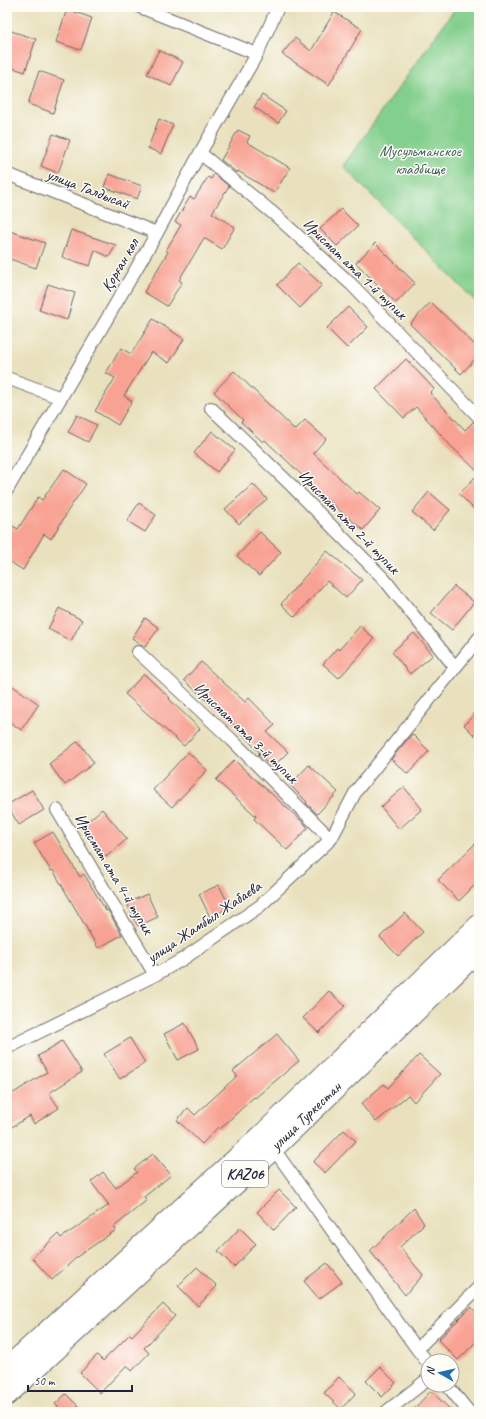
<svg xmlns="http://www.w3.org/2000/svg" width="486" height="1419" viewBox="0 0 486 1419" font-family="Caveat,sans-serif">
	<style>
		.green { fill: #83cf8d; stroke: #527864 }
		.building { fill: #f8a293 }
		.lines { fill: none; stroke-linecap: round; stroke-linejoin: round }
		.street-casing { stroke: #686568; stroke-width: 14 }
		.highway-casing { stroke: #686568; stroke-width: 24 }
		.street { stroke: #fff; stroke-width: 12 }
		.highway { stroke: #fff; stroke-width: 22 }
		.labels { text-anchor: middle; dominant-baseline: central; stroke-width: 3; stroke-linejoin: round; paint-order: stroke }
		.shield { fill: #fdfcf7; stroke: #646373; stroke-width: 1 }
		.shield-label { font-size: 15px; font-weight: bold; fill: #22223b }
		.park-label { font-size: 16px; fill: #445f58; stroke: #fdfcf7 }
		.street-label { font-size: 16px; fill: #22223b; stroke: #fdfcf7 }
	</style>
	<rect width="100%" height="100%" fill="#fdfcf7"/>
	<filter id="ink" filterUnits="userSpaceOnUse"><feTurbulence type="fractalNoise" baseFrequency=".025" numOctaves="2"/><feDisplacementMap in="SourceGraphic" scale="8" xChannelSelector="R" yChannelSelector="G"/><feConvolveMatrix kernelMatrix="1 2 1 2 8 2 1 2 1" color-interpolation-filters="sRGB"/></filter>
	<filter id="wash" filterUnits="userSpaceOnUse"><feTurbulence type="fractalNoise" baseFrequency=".012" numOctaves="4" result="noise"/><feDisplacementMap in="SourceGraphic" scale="16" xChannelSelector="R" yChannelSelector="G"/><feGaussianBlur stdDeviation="0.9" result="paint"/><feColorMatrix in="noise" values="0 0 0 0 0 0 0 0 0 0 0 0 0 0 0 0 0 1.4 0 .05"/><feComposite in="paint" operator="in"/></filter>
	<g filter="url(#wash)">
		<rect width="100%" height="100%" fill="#e9e1bd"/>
		<!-- green -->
		<path class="green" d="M456,7h23v298l-136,-139z"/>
		<g id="blocks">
			<!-- building -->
			<path class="building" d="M67,9l25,9 -11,32 -25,-8z
				M334,12l28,17 -17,29 -16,27 -47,-31 13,-16 16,13z
				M11,31l25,8 -11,33 -18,-6v-23z
				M159,50l24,12 -12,24 -24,-12z
				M39,71l25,9 -11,33 -25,-9z
				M262,95l24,16 -8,12 -24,-16z
				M159,119l14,6 -12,29 -13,-6z
				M238,130l12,6 -3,6 43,26 -16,25 -36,-22 -1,2 -16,-13z
				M53,134l17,6 -12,33 -17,-7z
				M109,174l33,12 -5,13 -33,-12z
				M214,174l15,12 -17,27 23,14 -13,22 -18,-11 -25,42 3,2 -15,24 -23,-14 24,-40 -2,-2 15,-25 -6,-3 15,-25 4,2 14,-22 3,2z
				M341,209l17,17 -21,20 -17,-17z
				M7,230l38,13 -9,25 -29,-10z
				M71,230l45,15 -7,12 -14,-7 -5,16 -28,-9z
				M375,243l40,40 -19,20 -40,-40z
				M298,263l24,22 -22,23 -23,-23z
				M48,284l27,9 -8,27 -28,-10z
				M431,302l48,47v6l-18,19 -51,-50z
				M348,307l20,20 -21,21 -20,-20z
				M153,319l31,20 -15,24 -18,-11 -27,44 8,5 -14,24 -23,-14 20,-33 -9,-5 15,-25 10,6z
				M406,359l28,30 -4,4 35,37 8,-8 6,2v90l-20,-20 20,-21 -29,-28 -34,-38 -12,11 -28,-29z
				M234,371l61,59 10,-10 21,19 -13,14 44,41 2,-2 21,18 -17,20 -37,-31 -2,2 -21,-19 3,-3 -41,-39 -2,2 -22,-20 2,-2 -29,-28z
				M77,415l20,10 -9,17 -20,-10z
				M212,431l23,19 -18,22 -23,-19z
				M64,469l22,15 -21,31h1l-15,24 -7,-5 -21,36 -16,-10v-24l6,-10 5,3 20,-32 4,3z
				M253,484l14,15 -28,25 -14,-15z
				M429,492l21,18 -17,20 -21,-18z
				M139,503l17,12 -11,17 -18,-11z
				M260,532l21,20 -22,24 -22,-20z
				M327,551l35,29 -16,18 -19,-17 -32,36 -14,-13z
				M454,586l20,16 -22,28 -21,-17z
				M59,608l23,12 -11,21 -23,-12z
				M145,618l14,10 -14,19 -13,-9z
				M360,626l14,13 -35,39 -16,-14 14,-16 2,2z
				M414,633l19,22 -23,19 -18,-22z
				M201,662l44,40 4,-4 26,27 -8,7 21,20 -16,16 -14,-14 2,-1 -41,-44 -1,2 -34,-31z
				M144,674l26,24 -1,1 31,30 -16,17 -59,-52z
				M11,685l28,19 -18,26 -14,-10v-29z
				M479,709v31l-15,-15z
				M412,734l17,17 -21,23 -17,-15z
				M78,741l16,22 -29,22 -16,-21z
				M188,752l19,18 -35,37 -19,-17z
				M234,760l72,65v1l2,2 -21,22 -33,-31 2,-3 -40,-36z
				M309,765l29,27 -21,22 -11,-11 1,-1 -17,-17z
				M404,787l18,22 -23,20 -18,-22z
				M32,790l12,20 -25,15 -12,-20z
				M102,809l25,30 -21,18 -25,-30z
				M53,832l27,45 4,-3 22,37 2,-1 14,25 -24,13 -45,-78 -2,1 -17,-28z
				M479,840v41l-20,20 -21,-21z
				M219,885l11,22 -20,10 -11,-23z
				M147,894l11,23 -20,9 -11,-23z
				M405,913l18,19 -25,24 -18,-19z
				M329,991l16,15 -26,27 -16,-15z
				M185,1023l14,26 -21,11 -14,-26z
				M277,1034l22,27 -44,37 -1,-1 -34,32 -2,-2 -16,17 -25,-24 11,-12 7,7 42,-39 -4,-5z
				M130,1038l15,25 -25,16 -16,-25z
				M62,1041l20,31 -33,21 10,15 -25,16 -4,-8 -23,14v-33l40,-25 -9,-16z
				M419,1055l21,19 -26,28 -6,-7 -32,27 -15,-18 23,-20 4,4z
				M344,1130l12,11 -31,32 -12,-11z
				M153,1154l18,21 -27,22 3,3 -33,27 2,3 -38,26 -26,24 -20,-22 26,-24 3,4 48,-33 -18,-23 12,-10 13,16 21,-16 -3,-3z
				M279,1190l17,17 -22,23 -17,-18z
				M414,1208l10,16 -24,23 23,28 -18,20 -35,-44z
				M240,1228l16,16 -22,23 -16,-16z
				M327,1263l15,19 -23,17 -15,-18z
				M197,1267l20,19 -19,20 -20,-20z
				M163,1304l12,12 -31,32 5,5 -17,18 -5,-6 -27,28 -20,-20 17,-18 6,6 27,-27 2,2z
				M471,1307l8,8v24l-21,21 -20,-20z
				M380,1367l16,16 -14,14 -16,-16z
				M339,1377l17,16 -15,16 -17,-16z
				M431,1391l22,21h-42z
				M66,1394l18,18h-21l-8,-8z"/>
		</g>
	</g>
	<g filter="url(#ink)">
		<use href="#blocks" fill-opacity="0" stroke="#686568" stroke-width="1"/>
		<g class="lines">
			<defs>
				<path id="street" d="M140,7l117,47
					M200,153l74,61 78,71 127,132
					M7,174l150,59
					M7,378l54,20
					M211,408l81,78 92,93 71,88
					M7,490l150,-257 43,-80 57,-99 21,-47
					M138,652l94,88 99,99
					M57,810l98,165
					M7,1048l148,-73 28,-16 77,-53 71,-67 25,-48 123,-153
					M273,1148l144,201 11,14
					M417,1349l62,-62
					M447,1385l22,27
					M386,1412l42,-33"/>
				<path id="highway" d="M7,1369l255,-233 217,-210
					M7,1394l266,-246 206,-199"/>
			</defs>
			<!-- street casing -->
			<use href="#street" class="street-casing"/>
			<!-- highway casing -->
			<use href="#highway" class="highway-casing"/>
			<!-- street -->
			<use href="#street" class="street"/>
			<!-- highway -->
			<use href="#highway" class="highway"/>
		</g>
	</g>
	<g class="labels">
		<!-- shield labels -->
		<rect class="shield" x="222" y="1161" width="46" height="26" rx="3"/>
		<g class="shield-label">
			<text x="245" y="1174">KАZ06</text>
		</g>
		<!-- park labels -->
		<g class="park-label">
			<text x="420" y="151">Мусульманское<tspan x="420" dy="18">кладбище</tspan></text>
		</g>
		<!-- street labels -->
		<g class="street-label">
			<text transform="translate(88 189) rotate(21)">улица Талдысай</text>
			<text transform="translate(120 265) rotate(-60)">Қорған көл</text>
			<text transform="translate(355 269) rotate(44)">Ирисмат ата 1-й тупик</text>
			<text transform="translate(349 522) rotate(46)">Ирисмат ата 2-й тупик</text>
			<text transform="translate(246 733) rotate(44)">Ирисмат ата 3-й тупик</text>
			<text transform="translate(114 874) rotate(59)">Ирисмат ата 4-й тупик</text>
			<text transform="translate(204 922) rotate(-34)">улица Жамбыл Жабаева</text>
			<text transform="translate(306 1116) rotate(-44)">улица Туркестан</text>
		</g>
	</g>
	<!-- margin -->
	<rect width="486" height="1419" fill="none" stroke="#fdfcf7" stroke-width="24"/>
	<!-- north arrow -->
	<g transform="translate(440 1373) rotate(278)"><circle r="19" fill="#fdfcf7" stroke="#a5a5ac"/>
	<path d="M0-3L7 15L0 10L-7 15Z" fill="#1f6fb2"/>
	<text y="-6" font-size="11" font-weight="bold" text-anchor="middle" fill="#22223b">N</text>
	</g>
	<!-- scale -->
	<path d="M28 1385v6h104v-6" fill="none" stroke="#22223b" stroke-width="2"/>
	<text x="34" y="1385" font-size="12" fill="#22223b" stroke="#fdfcf7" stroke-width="3" paint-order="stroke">50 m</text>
</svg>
